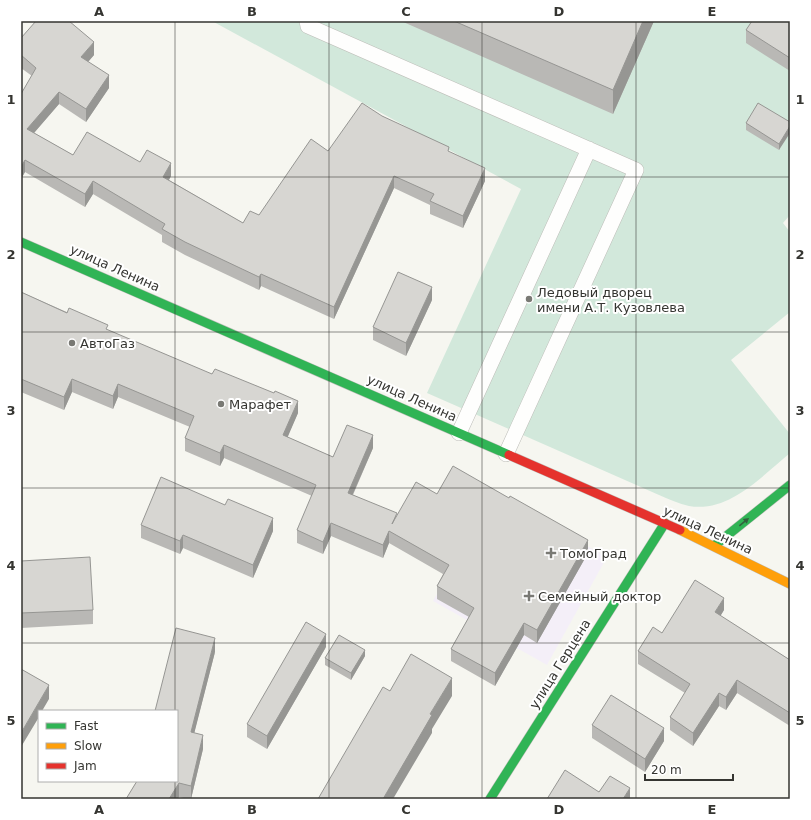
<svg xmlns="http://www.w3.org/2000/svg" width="811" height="820" viewBox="0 0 811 820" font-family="'DejaVu Sans',sans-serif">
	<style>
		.commercial { fill: #f4eff8 }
		.green { fill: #d2e8db }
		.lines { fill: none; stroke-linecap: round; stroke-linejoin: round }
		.lane-casing { stroke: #bdbdb8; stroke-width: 16 }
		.fast-casing { stroke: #bdbdb8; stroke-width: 10 }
		.slow-casing { stroke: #bdbdb8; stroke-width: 10 }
		.jam-casing { stroke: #bdbdb8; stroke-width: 10 }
		.lane { stroke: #fefefd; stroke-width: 15 }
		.fast { stroke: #30b455; stroke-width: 9 }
		.slow { stroke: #ff9f0a; stroke-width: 9 }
		.jam { stroke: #e5322d; stroke-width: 9 }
		.wall { fill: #b9b8b5 }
		.shaded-wall { fill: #969693 }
		.building { fill: #d7d6d2; stroke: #969693 }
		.oneway { fill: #33613e }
		.grid { fill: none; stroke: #353531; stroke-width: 1; stroke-opacity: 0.55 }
		.poi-dot { fill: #797974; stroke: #fff; stroke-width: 1.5 }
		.labels { text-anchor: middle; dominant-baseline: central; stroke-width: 4; stroke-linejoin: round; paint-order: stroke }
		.street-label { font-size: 13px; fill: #353531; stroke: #fff }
		.poi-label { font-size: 13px; fill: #353531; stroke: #fff; text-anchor: start }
		.neatline { fill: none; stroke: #353531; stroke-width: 1.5 }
		.grid-label { font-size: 13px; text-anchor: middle; font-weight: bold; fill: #353531 }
	</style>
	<rect width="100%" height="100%" fill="#f6f6f0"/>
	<!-- commercial -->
	<path class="commercial" d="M493,494l114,63 -60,108 -114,-64z"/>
	<!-- green -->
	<path class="green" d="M212,21h578v194l-7,8 7,9v80l-59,48 59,74v19c-28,23 -61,60 -101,53 -10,-2 -20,-7 -30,-11l-232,-102 94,-204z"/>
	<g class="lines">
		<defs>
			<path id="lane" d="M307,21l1,5 328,144 -130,284
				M459,433l130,-284"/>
			<path id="fast" d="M21,242l488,213
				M714,546l76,-61
				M490,799l175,-276"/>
			<path id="slow" d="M680,530l110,54"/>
			<path id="jam" d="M509,455l171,75"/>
		</defs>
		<!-- lane casing -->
		<use href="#lane" class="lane-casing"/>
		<!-- fast casing -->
		<use href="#fast" class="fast-casing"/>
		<!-- slow casing -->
		<use href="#slow" class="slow-casing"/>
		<!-- jam casing -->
		<use href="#jam" class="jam-casing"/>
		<!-- lane -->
		<use href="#lane" class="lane"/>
		<!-- fast -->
		<use href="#fast" class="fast"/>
		<!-- slow -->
		<use href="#slow" class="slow"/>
		<!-- jam -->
		<use href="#jam" class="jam"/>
	</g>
	<!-- wall -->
	<path class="wall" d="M401,21h253l-41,93z
		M790,21v50l-44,-28v-13z
		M21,38l73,17 -6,7 21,26 -23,34 -27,-18 -25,29 39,22 67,7 31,14 -2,4 74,43 16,-8 69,-64 54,-35 67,36 36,29 -22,47 -33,-14v-9l-36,-17 -60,131 -73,-33 -2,4 -74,-35 -23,-13v-7l-69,-41 -8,13 -60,-35 -4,7 11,-103 -11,-8z
		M790,122l-11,28 -33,-20v-7z
		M21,292l277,121 -11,24 46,20 40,-9 -20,47 44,21 40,-22 151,59 -51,90 -13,-8 -29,51 -44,-25v-12l18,-32 -32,-18v-13l6,-12 -54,-31 -6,15 -52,-22 -8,18 -26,-11v-13l15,-34 -88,-38 -4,8 -35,-15v-13l5,-11 -72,-30 -5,12 -41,-17 -8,18 -43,-18z
		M432,300l-26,56 -33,-16v-13z
		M141,525l132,6 -20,47 -70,-30 -3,6 -39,-16z
		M21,561l72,49v14l-72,4z
		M724,610l-4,6 70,44v66l-53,-33 -11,17 -7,-4 -26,40 -23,-16v-13l15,-24 -47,-29v-13l24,-18z
		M326,647l-59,102 -20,-12v-13z
		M215,652l-21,81 9,16 -12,50h-3l-9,-2 -2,2h-51z
		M365,656l-14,24 -26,-15v-7z
		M592,725l72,16 -19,31 -53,-34z"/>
	<!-- shaded-wall -->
	<path class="shaded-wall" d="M643,21h11l-41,93v-24z
		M94,42v13l-13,15v-13z
		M109,75v13l-23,34v-13z
		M59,92v12l-32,37v-12z
		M790,126v7l-11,17v-6z
		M25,160v12l-4,7v-12z
		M171,163v13l-8,14v-13z
		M485,168v13l-22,47v-12z
		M394,176v12l-60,131v-12z
		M93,181v13l-8,13v-13z
		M261,274v12l-2,4v-13z
		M432,287v13l-26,56v-13z
		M72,379v13l-8,18v-13z
		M118,384v13l-5,12v-13z
		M298,401v12l-15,35v-13z
		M373,435v13l-25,57v-12z
		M224,445v13l-4,8v-13z
		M273,518v13l-20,47v-13z
		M331,523v13l-8,18v-12z
		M389,531v12l-6,15v-13z
		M183,535v13l-3,6v-13z
		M588,540v13l-51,90v-13z
		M724,598v12l-9,15v-13z
		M524,623v12l-29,51v-13z
		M326,634v13l-59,102v-13z
		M215,638v14l-24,94v-14z
		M365,650v6l-14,24v-7z
		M452,678v18l-20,33v4l-39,66h-10l47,-85z
		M737,680v13l-11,17v-13z
		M49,685v14l-7,12h-3v6l-18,30v-14z
		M719,693v13l-26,40v-13z
		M664,728v13l-19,31v-13z
		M203,735v14l-12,50v-13z
		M179,783v14l-2,2h-8z
		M630,788v11h-7z"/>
	<!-- building -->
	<path class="building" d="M36,21h33l25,21 -13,15 28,18 -23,34 -27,-17 -32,37 46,26 14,-23 53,30 7,-12 24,13 -8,14 80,46 7,-12 9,4 52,-76 17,12 34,-48 20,13 67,31 -1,4 37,17 -22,48 -33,-15 4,-7 -40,-18 -60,131 -73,-33 -2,3 -74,-35 -23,-13 3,-5 -72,-43 -8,13 -60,-34 -4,7v-73l15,-26 -15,-13v-17z
		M454,21h189l-30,69z
		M752,21h38v37l-44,-28z
		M758,103l32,19v4l-11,18 -33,-21z
		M398,272l34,15 -26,56 -33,-16z
		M21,292l46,21 2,-5 39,17 -2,4 106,45 3,-5 59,24 1,-2 23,10 -15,34 50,22 14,-32 26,10 -25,58 49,20 -5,11 24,-42 21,12 16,-28 56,32 1,-2 78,44 -51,90 -13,-7 -29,50 -44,-24 23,-41 -37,-22 12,-21 -60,-34 -6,14 -52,-22 -8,19 -26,-12 19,-45 -92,-40 -4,8 -35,-15 9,-22 -76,-32 -5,12 -41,-17 -8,18 -43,-18z
		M161,477l64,28 3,-6 45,19 -20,47 -70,-30 -3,6 -39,-16z
		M90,557l3,53 -72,3v-52z
		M695,580l29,18 -9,14 75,48v53l-53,-33 -11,17 -7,-4 -26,40 -23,-16 20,-33 -52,-33 15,-24 9,6z
		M306,622l20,12 -59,102 -20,-12z
		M176,628l39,10 -24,94 12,3 -12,51 -12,-3 -10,16h-43l11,-18h40v-70h-22z
		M339,635l26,15 -14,23 -26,-15z
		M411,654l41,24 -22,36 2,1 -49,84h-65l65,-112 7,4z
		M21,669l28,16 -28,48z
		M611,695l53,33 -19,31 -53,-34z
		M565,770l34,22 11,-16 20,12 -7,11h-76z"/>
	<!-- one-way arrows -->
	<defs><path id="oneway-solid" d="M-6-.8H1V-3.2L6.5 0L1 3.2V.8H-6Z"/></defs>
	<use class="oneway" href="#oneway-solid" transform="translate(744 522) rotate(-39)"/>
	<!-- grid -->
	<path class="grid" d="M175,21v690M329,21v778M482,21v778M636,21v778M21,177h769M21,332h769M21,488h769M21,643h769M175,781v18"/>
	<!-- markers -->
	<g class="poi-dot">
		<circle cx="529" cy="299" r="4"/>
		<circle cx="72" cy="343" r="4"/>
		<circle cx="221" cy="404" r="4"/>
		<path d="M549 547h4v4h4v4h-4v4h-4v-4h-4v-4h4z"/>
		<path d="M527 590h4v4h4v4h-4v4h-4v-4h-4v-4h4z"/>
	</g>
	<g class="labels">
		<!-- street labels -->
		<g class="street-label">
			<text transform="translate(115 268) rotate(24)">улица Ленина</text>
			<text transform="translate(412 398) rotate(24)">улица Ленина</text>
			<text transform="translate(708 530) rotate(25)">улица Ленина</text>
			<text transform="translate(560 664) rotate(-58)">улица Герцена</text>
		</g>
		<!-- poi labels -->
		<g class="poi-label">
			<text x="537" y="292">Ледовый дворец<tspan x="537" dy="15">имени А.Т. Кузовлева</tspan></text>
			<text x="80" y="343">АвтоГаз</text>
			<text x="229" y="404">Марафет</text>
			<text x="560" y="553">ТомоГрад</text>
			<text x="538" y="596">Семейный доктор</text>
		</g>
	</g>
	<!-- border -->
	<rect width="811" height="820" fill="none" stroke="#ffffff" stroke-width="44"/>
	<!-- legend -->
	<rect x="38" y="710" width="140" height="72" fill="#ffffff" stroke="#aeaead"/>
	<rect x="46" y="723" width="20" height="6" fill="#30b455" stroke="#aeaead"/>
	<text x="74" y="730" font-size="12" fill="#353531">Fast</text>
	<rect x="46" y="743" width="20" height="6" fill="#ff9f0a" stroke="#aeaead"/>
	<text x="74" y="750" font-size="12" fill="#353531">Slow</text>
	<rect x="46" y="763" width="20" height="6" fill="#e5322d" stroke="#aeaead"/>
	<text x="74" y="770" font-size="12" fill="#353531">Jam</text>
	<!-- scale -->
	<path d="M645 774v6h88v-6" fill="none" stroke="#353531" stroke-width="2"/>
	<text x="651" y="774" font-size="12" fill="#353531" stroke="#ffffff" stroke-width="3" paint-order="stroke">20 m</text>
	<rect x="22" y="22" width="767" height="776" class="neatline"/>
	<g class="grid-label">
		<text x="99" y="16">A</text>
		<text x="252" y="16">B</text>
		<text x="406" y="16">C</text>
		<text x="559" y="16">D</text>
		<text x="712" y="16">E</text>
		<text x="11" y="104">1</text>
		<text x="800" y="104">1</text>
		<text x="11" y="259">2</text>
		<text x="800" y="259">2</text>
		<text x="11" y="415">3</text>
		<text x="800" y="415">3</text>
		<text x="11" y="570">4</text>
		<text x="800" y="570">4</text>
		<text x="11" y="725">5</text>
		<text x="800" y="725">5</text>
		<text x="99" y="814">A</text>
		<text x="252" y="814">B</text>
		<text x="406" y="814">C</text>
		<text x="559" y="814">D</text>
		<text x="712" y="814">E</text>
	</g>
</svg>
